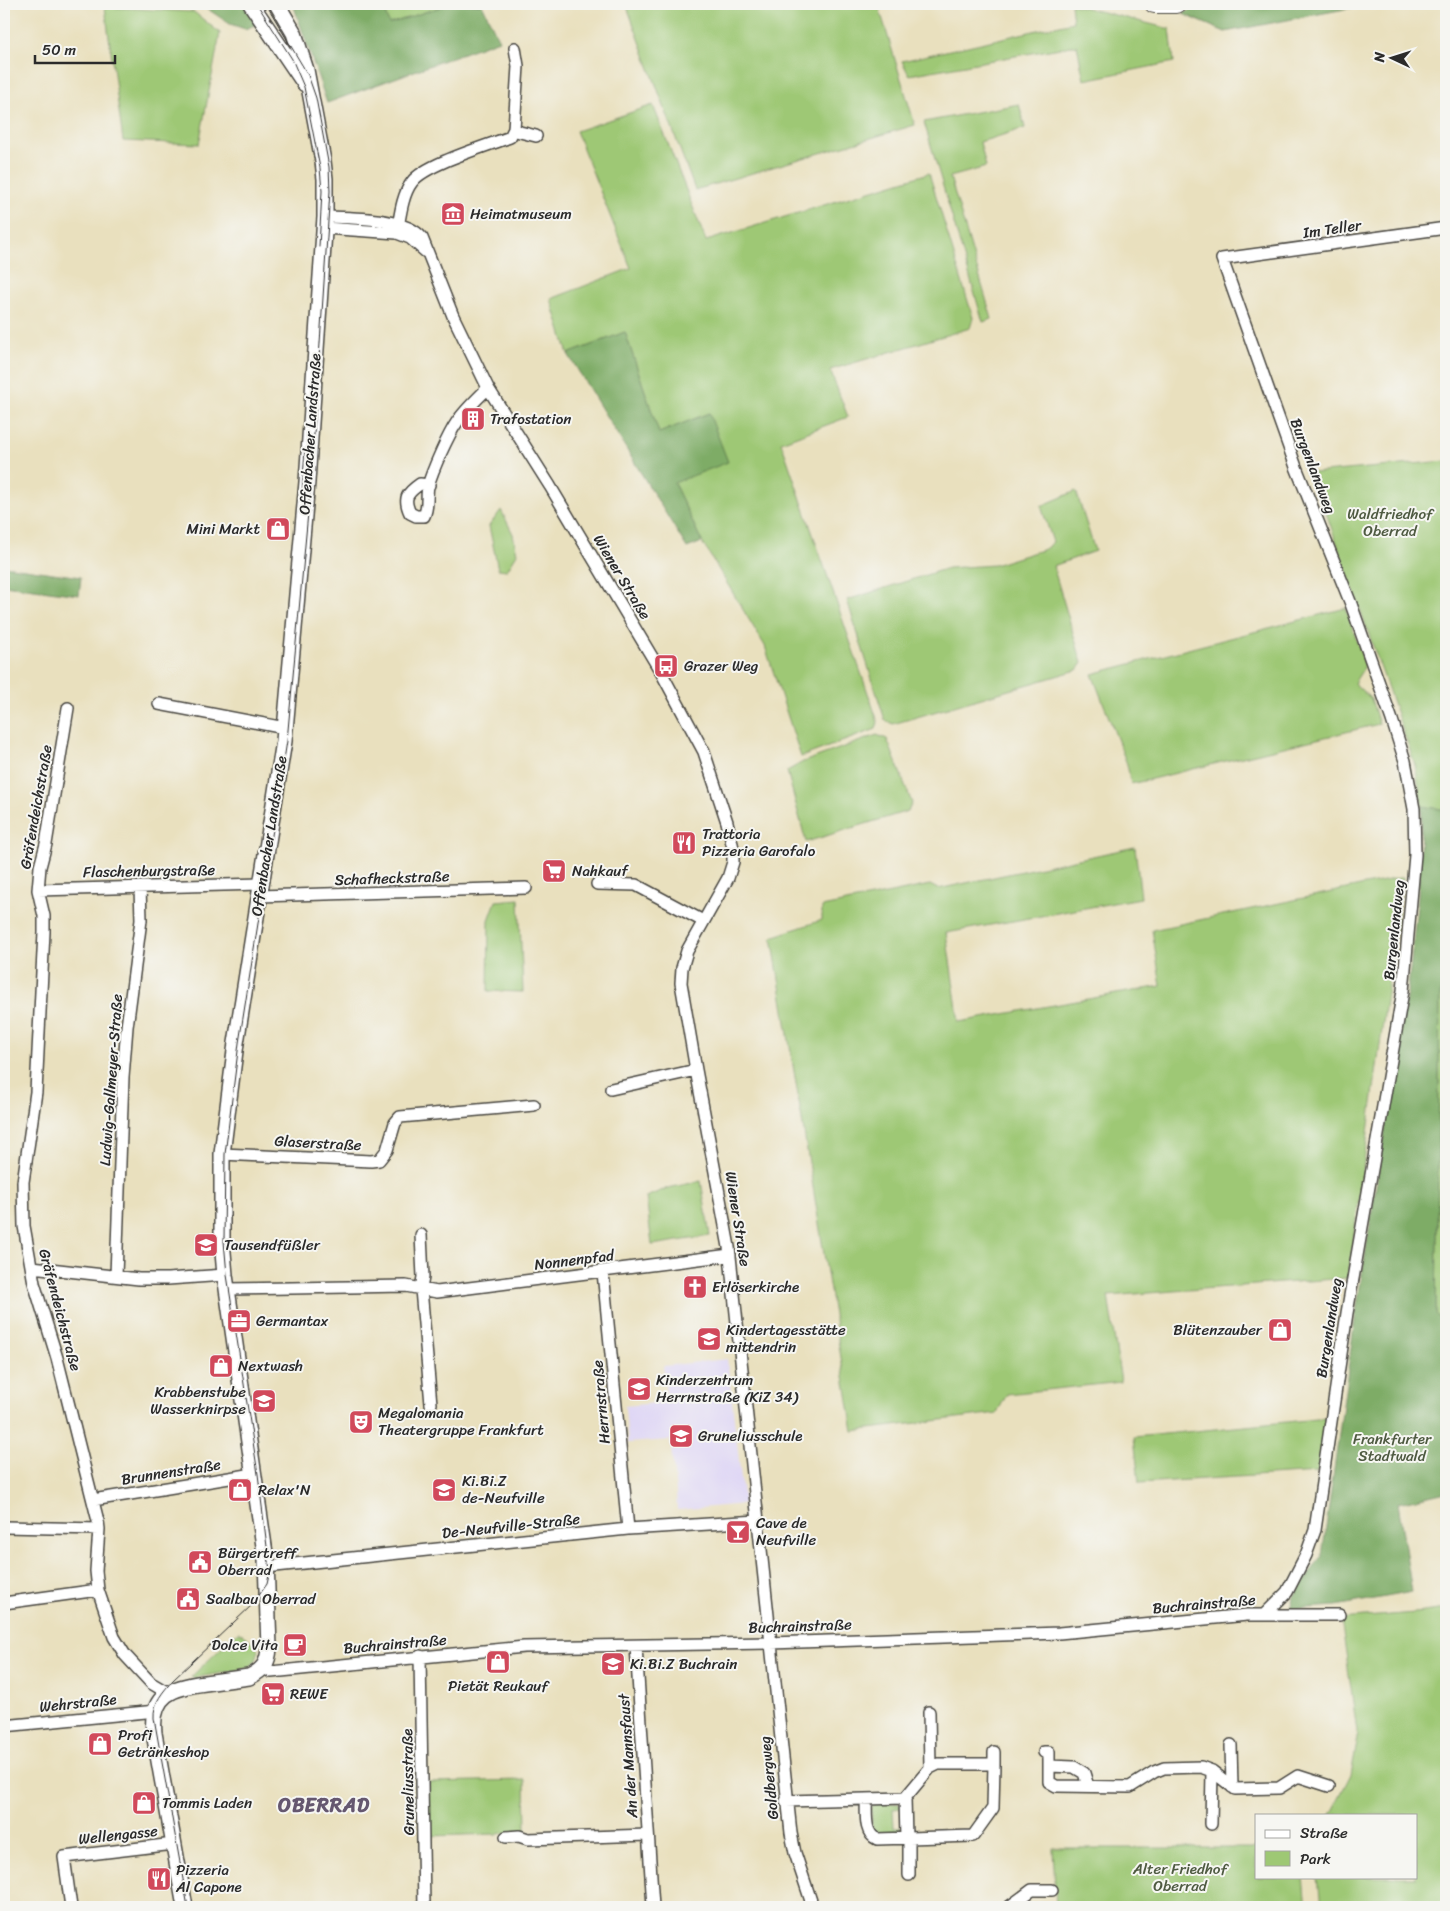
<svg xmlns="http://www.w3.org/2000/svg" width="1450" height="1911" viewBox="0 0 1450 1911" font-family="Sriracha,sans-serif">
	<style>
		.built { fill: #ded5f5 }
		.green { fill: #9ec874; stroke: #647a50 }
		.forest { fill: #7eac66; stroke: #546c48 }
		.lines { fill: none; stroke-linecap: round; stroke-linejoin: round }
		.minor-casing { stroke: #484641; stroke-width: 14 }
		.major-casing { stroke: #484641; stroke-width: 18 }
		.highway-casing { stroke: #484641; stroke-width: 20 }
		.minor { stroke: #fff; stroke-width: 11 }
		.major { stroke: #fff; stroke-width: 15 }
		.highway { stroke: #fff; stroke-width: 18 }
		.tram { stroke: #2b2b2b; stroke-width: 1 }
		.labels { text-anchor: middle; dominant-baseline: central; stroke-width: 4; stroke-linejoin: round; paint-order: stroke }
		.poi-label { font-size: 15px; fill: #2b2b2b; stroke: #f6f6f2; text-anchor: start }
		.street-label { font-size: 15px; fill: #2b2b2b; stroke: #f6f6f2 }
		.park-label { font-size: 15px; fill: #4e5a41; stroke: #f6f6f2 }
		.district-label { font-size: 20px; font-weight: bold; letter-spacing: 1px; fill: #65576f; stroke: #f6f6f2 }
	</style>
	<rect width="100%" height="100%" fill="#f6f6f2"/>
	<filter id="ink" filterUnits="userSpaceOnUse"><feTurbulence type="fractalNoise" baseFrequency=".02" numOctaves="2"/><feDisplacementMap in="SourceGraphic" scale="10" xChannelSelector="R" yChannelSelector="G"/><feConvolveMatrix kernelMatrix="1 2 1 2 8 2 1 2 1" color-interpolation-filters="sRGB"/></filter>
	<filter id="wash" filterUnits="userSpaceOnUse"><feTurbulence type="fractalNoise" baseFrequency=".0096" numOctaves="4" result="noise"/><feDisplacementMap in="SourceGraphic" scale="20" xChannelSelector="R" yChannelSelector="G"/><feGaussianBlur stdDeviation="1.12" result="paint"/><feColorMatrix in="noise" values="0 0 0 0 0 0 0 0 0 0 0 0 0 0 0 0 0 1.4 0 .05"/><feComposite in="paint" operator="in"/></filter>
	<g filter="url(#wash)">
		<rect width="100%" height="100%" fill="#e9e0be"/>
		<!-- built -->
		<path class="built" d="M727,1359l17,145 -67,6 -1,-20 -6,-50 -42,3 -3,-37 42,-4 -4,-36z"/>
		<!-- green -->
		<path class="green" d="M382,4h67l-60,20z
			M626,4h252l37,121 -220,65z
			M1071,4l99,25 4,33 -90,18 -7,-35 -168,30 -7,-14 171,-39z
			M105,7l89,5 26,21 -21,111 -76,-3z
			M1019,104l6,24 -45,14 6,25 -36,10 42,142 -9,3 -59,-200z
			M653,105l53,136 223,-68 44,145 -3,10 -140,42 18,47 -67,25 97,280 -2,7 -75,28 -36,-111 -63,-104 -28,-59 35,-70 -50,20 -34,-101 -57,22 -17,-55 80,-31 -55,-137z
			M1446,461v349l-24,-4 -7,-41 -103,-292z
			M1076,491l19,60 -42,15 29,97 -5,7 -184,54 -8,-4 -38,-120 101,-32 46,-3 51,-16 8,-7 -12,-36z
			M501,510l12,24 4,20 -10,16 -9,-1 -9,-43z
			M1346,608l19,58 -11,17 17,16 8,25 -248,60 -4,-20 -35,-90z
			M877,735l10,4 25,64 -4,8 -102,31 -19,-71 16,-9z
			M1135,847l6,51 -195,35 13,89 202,-36 -9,-56 251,-53 -55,401 -240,18 13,86 -114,12 -10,19 -144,18 -81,-494 50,-17v-13l108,-22 8,4z
			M519,899l4,93 -35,-1 1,-71 7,-19z
			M1446,978v348l-10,-12 4,-321z
			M701,1181l9,55 -58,9 -6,-48 22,-9z
			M1327,1418l-9,54 -179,11 -5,-46z
			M1446,1609v298h-125l-3,-30h98v-62h-86l21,-41 7,-36 -17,-119 74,-6z
			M238,1632l5,1 15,16c0,12 -4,16 -14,20l-51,9 -2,-1z
			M525,1780l1,51 -29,3 -69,2v-54z
			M875,1803l24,1 2,4 -8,1 1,19h8l-3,5 -21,1 -6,-4 -1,-21z
			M1053,1848h203v29h48l3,30h-251z"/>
		<!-- forest -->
		<path class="forest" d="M200,4h45l10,21 -10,4 -15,-5z
			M293,4h89l7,20 60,-20h33l17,36 -172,63z
			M1200,4h171l-146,28 -42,-18z
			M625,332l34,101 50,-20 19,49 -54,21 28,59 -15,6 -119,-194z
			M4,566l77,11 -2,18 -75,-10z
			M1422,806l24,4v168l-6,16 -4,320 10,12v166l-48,11 14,89 -76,14 -46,3 3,-11 29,-42 34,-244 53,-333 9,-82z"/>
	</g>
	<g filter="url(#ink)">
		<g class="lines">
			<defs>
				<path id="minor" d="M514,129l6,3 16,4
					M325,217c26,1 81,0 97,21l31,78 35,72 62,98 111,186 43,80 23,70 6,26v14l-5,16 -41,73 -5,17 -1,15 15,87 33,177 62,586 4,20 18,54
					M324,228l73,5 13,5 16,14
					M397,233c3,-16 5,-38 15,-51 13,-18 75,-36 98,-45l4,-8 4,-63 -3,-18
					M429,485l-9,-1c-13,9 -17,14 -10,29l6,3h8c5,-10 2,-20 4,-30 4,-15 20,-51 29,-64 8,-12 20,-23 31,-34
					M159,704l126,24
					M68,708l-22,136 -6,23 -2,23 6,26v16l-8,160 -13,90 1,44 10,57 23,75 41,163 1,8 -3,42 2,19 16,47 11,18 26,28 17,10
					M597,884l39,1 67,36
					M38,890l223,-6
					M259,896l267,-8
					M611,1089l85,-19
					M222,1154l149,7 8,-1 8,-10 8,-27 5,-6 134,-12
					M421,1235l2,42 -2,12 10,115
					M32,1267l107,12h29l57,-4
					M603,1272l25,257
					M116,1276l7,-199 4,-50 14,-107 -1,-33
					M227,1289l179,-3 31,6 293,-37
					M93,1500l161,-26
					M4,1527l95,2
					M266,1567l362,-38 130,-8
					M4,1603l94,-13
					M1265,1614l22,-22 19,-37 9,-25 32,-217 56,-322 12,-136 -1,-46 -9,-48 -13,-41 -41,-116 -55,-137 -74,-208 224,-31
					M636,1646l17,261
					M420,1656l4,251
					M264,1668l7,4 253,-25 247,-4 288,-10 188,-18h92
					M4,1726l152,-15
					M1231,1745l1,42
					M1044,1752h5v30l7,4 74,1 24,-15 10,-4 37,-1 11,4 23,18 44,-1 19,-12 31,10
					M1049,1766l25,1 10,6 4,13
					M930,1768l8,-4h56v-12
					M866,1799c1,13 -3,34 11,40l96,-3 20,-28 1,-44
					M786,1801l119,-3
					M1211,1824l1,-53
					M506,1837l13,-1 9,3 120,-4
					M906,1838l-1,-40 25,-30 -1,-56
					M909,1875v-37
					M71,1907l-7,-50 110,-13
					M1009,1907l23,-17h20"/>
				<path id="major" d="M251,4l54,80
					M185,1907l-31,-174c-4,-39 19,-46 51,-50 15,-2 29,-4 44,-6 14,-7 19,-13 20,-29l-3,-88 -41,-285 -3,-34v-87l14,-111 48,-302 23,-259 18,-265v-38l-2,-18 -17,-91 -12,-37 -17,-29"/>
				<path id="highway" d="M1154,4h22"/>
			</defs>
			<!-- minor casing -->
			<use href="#minor" class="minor-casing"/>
			<!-- major casing -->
			<use href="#major" class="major-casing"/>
			<!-- highway casing -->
			<use href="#highway" class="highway-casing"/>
			<!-- minor -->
			<use href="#minor" class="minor"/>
			<!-- major -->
			<use href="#major" class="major"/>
			<!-- highway -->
			<use href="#highway" class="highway"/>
			<!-- tram -->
			<path class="tram" d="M257,4l35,55 12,28 16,81 2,23 -3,56
				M302,494l3,-45
				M188,1907l-34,-189c-1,-16 9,-26 19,-38l80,-76 14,-20 3,-13 -12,-97 -31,-199 -3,-34 1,-87 14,-111 48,-302 24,-261 19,-289 -1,-24 -13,-69 -8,-23 -42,-71"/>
		</g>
	</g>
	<!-- icons -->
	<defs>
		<symbol id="museum-square" viewBox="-11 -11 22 22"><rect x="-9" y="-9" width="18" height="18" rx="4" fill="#d1495b" stroke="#f6f6f2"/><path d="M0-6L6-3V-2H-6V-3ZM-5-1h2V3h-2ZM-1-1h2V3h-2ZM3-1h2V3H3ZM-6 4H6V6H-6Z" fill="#fff"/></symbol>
		<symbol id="building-square" viewBox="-11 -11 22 22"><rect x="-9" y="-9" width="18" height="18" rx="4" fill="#d1495b" stroke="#f6f6f2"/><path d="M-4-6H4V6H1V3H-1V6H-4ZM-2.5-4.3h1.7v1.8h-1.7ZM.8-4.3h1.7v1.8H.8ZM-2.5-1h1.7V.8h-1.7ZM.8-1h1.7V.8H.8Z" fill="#fff"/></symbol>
		<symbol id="shop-square" viewBox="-11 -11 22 22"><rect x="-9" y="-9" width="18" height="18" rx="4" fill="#d1495b" stroke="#f6f6f2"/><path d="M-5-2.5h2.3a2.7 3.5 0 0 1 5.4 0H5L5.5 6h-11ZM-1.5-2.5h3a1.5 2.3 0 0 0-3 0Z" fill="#fff"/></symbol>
		<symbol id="bus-square" viewBox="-11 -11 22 22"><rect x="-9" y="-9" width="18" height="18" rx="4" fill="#d1495b" stroke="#f6f6f2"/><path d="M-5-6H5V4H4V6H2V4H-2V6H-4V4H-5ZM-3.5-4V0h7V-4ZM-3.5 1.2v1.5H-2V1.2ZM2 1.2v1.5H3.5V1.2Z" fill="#fff"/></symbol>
		<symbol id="restaurant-square" viewBox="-11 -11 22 22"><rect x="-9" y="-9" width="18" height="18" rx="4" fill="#d1495b" stroke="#f6f6f2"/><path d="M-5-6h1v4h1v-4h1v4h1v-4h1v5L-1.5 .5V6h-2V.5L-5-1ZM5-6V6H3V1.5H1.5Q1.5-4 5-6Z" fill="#fff"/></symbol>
		<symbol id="supermarket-square" viewBox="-11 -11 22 22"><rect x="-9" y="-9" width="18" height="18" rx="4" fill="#d1495b" stroke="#f6f6f2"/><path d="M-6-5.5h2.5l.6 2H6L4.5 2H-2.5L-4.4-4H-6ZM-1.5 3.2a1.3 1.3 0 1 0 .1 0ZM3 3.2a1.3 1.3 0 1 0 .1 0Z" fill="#fff"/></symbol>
		<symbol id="school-square" viewBox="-11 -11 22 22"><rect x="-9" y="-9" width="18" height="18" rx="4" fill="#d1495b" stroke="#f6f6f2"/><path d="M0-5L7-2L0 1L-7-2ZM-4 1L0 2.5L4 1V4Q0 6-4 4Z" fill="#fff"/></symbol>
		<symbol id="church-square" viewBox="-11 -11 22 22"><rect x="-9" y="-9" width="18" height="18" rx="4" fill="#d1495b" stroke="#f6f6f2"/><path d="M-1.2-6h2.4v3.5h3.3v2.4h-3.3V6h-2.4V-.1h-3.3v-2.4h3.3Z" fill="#fff"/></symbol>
		<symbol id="office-square" viewBox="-11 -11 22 22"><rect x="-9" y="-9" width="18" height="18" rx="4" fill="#d1495b" stroke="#f6f6f2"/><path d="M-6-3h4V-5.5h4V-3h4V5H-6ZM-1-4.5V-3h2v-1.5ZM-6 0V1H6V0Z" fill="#fff"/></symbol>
		<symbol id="theatre-square" viewBox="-11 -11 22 22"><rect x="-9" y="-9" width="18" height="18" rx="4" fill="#d1495b" stroke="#f6f6f2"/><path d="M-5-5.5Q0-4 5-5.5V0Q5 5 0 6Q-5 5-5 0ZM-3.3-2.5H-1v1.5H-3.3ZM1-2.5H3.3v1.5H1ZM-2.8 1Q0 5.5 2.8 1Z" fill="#fff"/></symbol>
		<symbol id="bar-square" viewBox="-11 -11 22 22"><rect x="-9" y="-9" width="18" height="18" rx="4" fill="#d1495b" stroke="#f6f6f2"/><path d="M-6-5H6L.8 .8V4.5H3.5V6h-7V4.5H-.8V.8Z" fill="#fff"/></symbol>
		<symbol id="civic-square" viewBox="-11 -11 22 22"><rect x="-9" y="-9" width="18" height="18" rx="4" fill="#d1495b" stroke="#f6f6f2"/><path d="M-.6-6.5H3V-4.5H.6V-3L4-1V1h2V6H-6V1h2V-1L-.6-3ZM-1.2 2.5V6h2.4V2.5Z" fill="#fff"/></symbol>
		<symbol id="cafe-square" viewBox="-11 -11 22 22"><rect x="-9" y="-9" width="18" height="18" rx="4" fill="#d1495b" stroke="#f6f6f2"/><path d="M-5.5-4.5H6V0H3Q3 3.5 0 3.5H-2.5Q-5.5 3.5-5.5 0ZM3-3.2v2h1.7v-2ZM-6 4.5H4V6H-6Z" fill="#fff"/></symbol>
	</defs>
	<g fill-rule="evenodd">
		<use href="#museum-square" x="439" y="200" width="28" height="28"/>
		<use href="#building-square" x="459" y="405" width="28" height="28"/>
		<use href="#shop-square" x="264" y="515" width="28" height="28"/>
		<use href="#bus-square" x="652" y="652" width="28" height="28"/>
		<use href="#restaurant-square" x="670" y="829" width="28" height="28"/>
		<use href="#supermarket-square" x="540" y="857" width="28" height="28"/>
		<use href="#school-square" x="192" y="1231" width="28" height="28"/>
		<use href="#church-square" x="681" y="1273" width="28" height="28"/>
		<use href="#office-square" x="225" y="1307" width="28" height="28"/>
		<use href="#shop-square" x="1266" y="1316" width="28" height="28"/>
		<use href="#school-square" x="695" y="1325" width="28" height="28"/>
		<use href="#shop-square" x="207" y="1352" width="28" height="28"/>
		<use href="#school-square" x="625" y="1375" width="28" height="28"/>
		<use href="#school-square" x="250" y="1387" width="28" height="28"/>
		<use href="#theatre-square" x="347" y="1408" width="28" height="28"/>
		<use href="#school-square" x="667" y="1422" width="28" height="28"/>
		<use href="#shop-square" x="226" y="1476" width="28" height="28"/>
		<use href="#school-square" x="430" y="1476" width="28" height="28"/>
		<use href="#bar-square" x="724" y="1518" width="28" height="28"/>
		<use href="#civic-square" x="186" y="1548" width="28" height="28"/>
		<use href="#civic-square" x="174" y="1585" width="28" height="28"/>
		<use href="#cafe-square" x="281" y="1631" width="28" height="28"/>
		<use href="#shop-square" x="484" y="1648" width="28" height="28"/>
		<use href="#school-square" x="599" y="1650" width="28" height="28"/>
		<use href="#supermarket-square" x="259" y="1680" width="28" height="28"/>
		<use href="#shop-square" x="86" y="1730" width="28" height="28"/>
		<use href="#shop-square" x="130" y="1789" width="28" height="28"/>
		<use href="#restaurant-square" x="145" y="1865" width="28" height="28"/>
	</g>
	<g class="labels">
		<!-- poi labels -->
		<g class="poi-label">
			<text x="470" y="214">Heimatmuseum</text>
			<text x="490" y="419">Trafostation</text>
			<text x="260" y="529" text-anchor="end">Mini Markt</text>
			<text x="684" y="666">Grazer Weg</text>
			<text x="702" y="834">Trattoria<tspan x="702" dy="17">Pizzeria Garofalo</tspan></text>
			<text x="572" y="871">Nahkauf</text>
			<text x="224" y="1245">Tausendfüßler</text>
			<text x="712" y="1287">Erlöserkirche</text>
			<text x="256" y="1321">Germantax</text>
			<text x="726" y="1330">Kindertagesstätte<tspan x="726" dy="17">mittendrin</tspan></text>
			<text x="1262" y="1330" text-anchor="end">Blütenzauber</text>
			<text x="238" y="1366">Nextwash</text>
			<text x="656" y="1380">Kinderzentrum<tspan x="656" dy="17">Herrnstraße (KiZ 34)</tspan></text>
			<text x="246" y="1392" text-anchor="end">Krabbenstube<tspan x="246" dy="17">Wasserknirpse</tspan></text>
			<text x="378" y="1413">Megalomania<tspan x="378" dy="17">Theatergruppe Frankfurt</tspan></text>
			<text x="698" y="1436">Gruneliusschule</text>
			<text x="462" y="1481">Ki.Bi.Z<tspan x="462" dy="17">de-Neufville</tspan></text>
			<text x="258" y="1490">Relax'N</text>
			<text x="756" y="1523">Cave de<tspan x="756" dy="17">Neufville</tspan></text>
			<text x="218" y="1553">Bürgertreff<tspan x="218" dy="17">Oberrad</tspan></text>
			<text x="206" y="1599">Saalbau Oberrad</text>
			<text x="278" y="1645" text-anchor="end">Dolce Vita</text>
			<text x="630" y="1664">Ki.Bi.Z Buchrain</text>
			<text x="498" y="1686" text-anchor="middle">Pietät Reukauf</text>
			<text x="290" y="1694">REWE</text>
			<text x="118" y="1735">Profi<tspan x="118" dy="17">Getränkeshop</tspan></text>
			<text x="162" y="1803">Tommis Laden</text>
			<text x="176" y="1870">Pizzeria<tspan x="176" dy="17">Al Capone</tspan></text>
		</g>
		<!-- street labels -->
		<g class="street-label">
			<text transform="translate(1332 229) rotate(-8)">Im Teller</text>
			<text transform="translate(310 434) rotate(-86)">Offenbacher Landstraße</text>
			<text transform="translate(1313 466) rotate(69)">Burgenlandweg</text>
			<text transform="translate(622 577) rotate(59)">Wiener Straße</text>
			<text transform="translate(36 807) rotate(-80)">Gräfendeichstraße</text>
			<text transform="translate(269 836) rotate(-81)">Offenbacher Landstraße</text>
			<text transform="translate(149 871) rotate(-1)">Flaschenburgstraße</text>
			<text transform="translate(392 878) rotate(-2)">Schafheckstraße</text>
			<text transform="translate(1394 930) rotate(-84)">Burgenlandweg</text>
			<text transform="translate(111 1080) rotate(-86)">Ludwig-Gallmeyer-Straße</text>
			<text transform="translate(318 1143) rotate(3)">Glaserstraße</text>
			<text transform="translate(738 1219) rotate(81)">Wiener Straße</text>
			<text transform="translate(574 1260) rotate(-7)">Nonnenpfad</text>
			<text transform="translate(60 1310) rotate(75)">Gräfendeichstraße</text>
			<text transform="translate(1329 1328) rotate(-81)">Burgenlandweg</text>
			<text transform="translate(601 1402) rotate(-95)">Herrnstraße</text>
			<text transform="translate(171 1472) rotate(-9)">Brunnenstraße</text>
			<text transform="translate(511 1526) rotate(-6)">De-Neufville-Straße</text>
			<text transform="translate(1204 1604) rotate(-5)">Buchrainstraße</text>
			<text transform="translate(800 1626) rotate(-2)">Buchrainstraße</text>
			<text transform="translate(395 1644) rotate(-5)">Buchrainstraße</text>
			<text transform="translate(78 1703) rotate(-6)">Wehrstraße</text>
			<text transform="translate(628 1756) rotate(-94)">An der Mannsfaust</text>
			<text transform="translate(769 1778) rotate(-96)">Goldbergweg</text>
			<text transform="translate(408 1782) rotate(-91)">Gruneliusstraße</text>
			<text transform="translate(118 1835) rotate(-6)">Wellengasse</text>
		</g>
		<!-- park labels -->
		<g class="park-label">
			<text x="1390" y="514">Waldfriedhof<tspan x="1390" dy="17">Oberrad</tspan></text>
			<text x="1392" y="1439">Frankfurter<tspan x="1392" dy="17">Stadtwald</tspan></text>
			<text x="1180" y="1869">Alter Friedhof<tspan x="1180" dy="17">Oberrad</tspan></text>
		</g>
		<!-- district labels -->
		<g class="district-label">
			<text x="324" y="1805">OBERRAD</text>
		</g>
	</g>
	<!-- margin -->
	<rect width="1450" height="1911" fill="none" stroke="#f6f6f2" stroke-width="20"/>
	<!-- legend -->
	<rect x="1255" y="1814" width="162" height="65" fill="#f6f6f2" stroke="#a5a5a2"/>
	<rect x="1265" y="1830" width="25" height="8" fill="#ffffff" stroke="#a5a5a2"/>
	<text x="1300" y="1838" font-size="15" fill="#2b2b2b">Straße</text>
	<rect x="1265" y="1851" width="25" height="15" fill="#9ec874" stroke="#a5a5a2"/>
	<text x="1300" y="1864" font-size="15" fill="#2b2b2b">Park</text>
	<!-- north arrow -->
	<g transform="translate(1392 58) rotate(274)" stroke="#f6f6f2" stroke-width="4" paint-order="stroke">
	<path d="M0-4L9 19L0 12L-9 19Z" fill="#2b2b2b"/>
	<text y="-8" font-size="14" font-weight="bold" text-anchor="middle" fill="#2b2b2b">N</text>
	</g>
	<!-- scale -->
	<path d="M35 55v8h80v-8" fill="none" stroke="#2b2b2b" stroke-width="2.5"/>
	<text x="42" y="55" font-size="15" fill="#2b2b2b" stroke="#f6f6f2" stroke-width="4" paint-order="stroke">50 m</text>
</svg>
